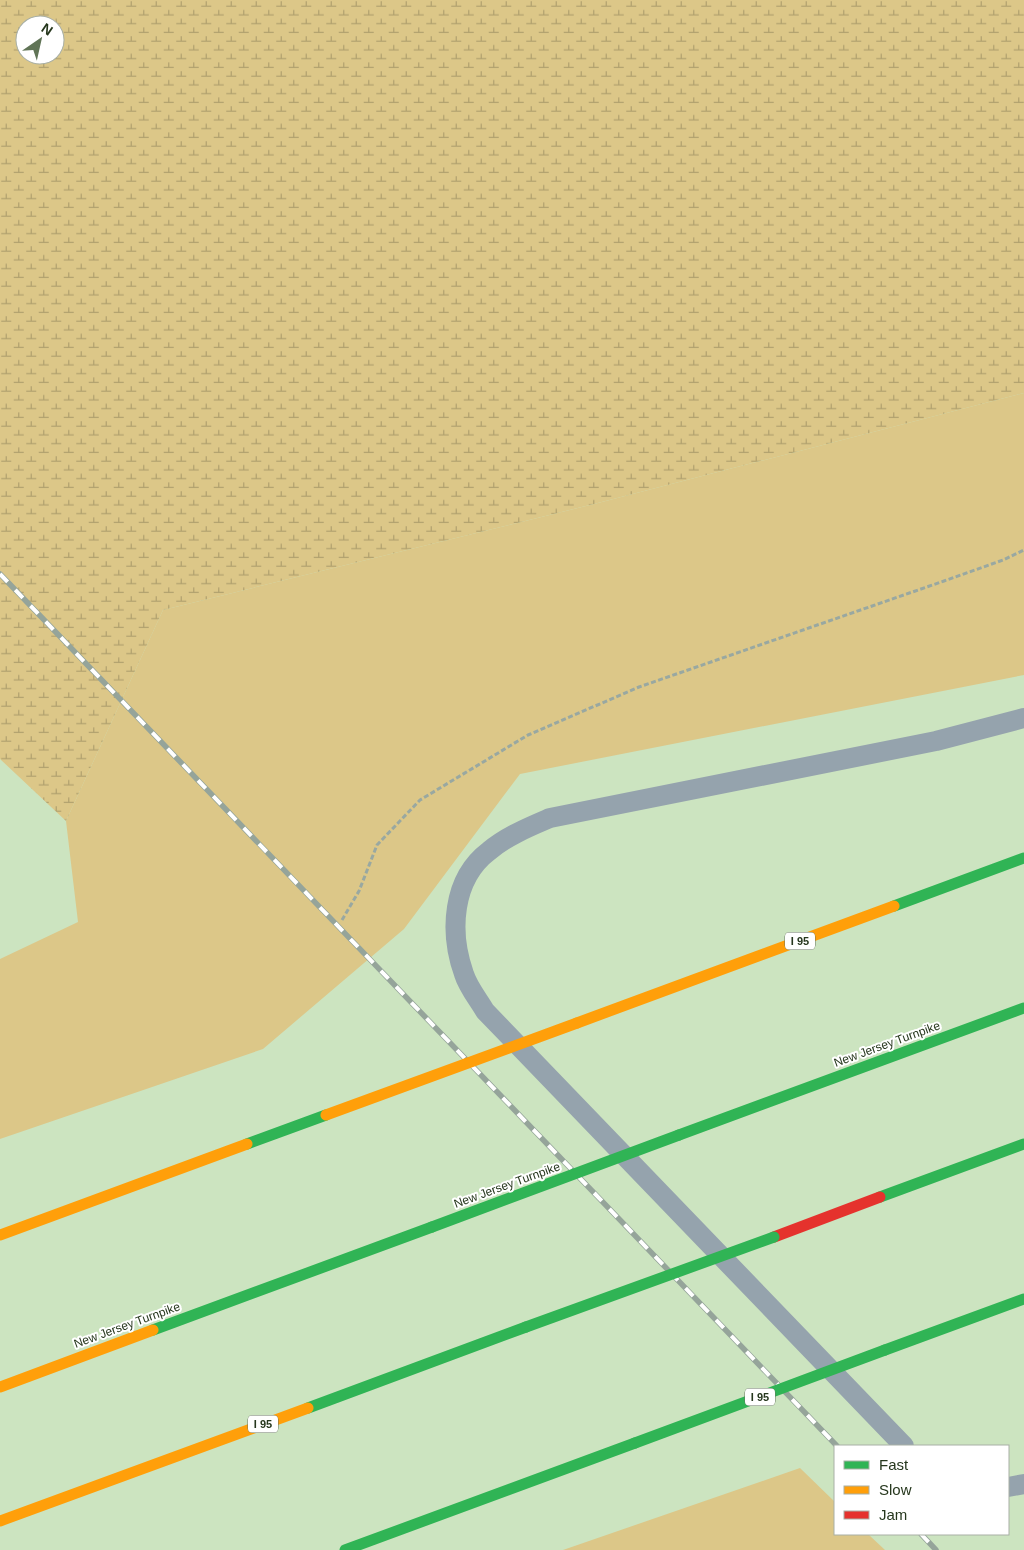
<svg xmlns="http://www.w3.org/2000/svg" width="1024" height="1550" viewBox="0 0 1024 1550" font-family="Arial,sans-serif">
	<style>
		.green { fill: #dcc788 }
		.wetland { fill: url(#wetland-marsh); fill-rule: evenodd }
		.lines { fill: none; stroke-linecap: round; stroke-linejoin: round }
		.path { stroke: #99a8a1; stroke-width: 3; stroke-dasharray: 5 2.5; stroke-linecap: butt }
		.lane { stroke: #95a3ad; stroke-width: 20 }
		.fast { stroke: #30b455; stroke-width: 11 }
		.slow { stroke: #ff9f0a; stroke-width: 11 }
		.jam { stroke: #e5322d; stroke-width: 11 }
		.rail-casing { stroke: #95a49a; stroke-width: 5.5 }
		.rail { stroke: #fff; stroke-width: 4; stroke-dasharray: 11; stroke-linecap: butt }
		.fast-bridge { stroke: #30b455; stroke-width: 11 }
		.slow-bridge { stroke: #ff9f0a; stroke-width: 11 }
		.labels { text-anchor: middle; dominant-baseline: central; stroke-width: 4; stroke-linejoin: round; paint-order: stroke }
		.shield { fill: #fff; stroke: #677361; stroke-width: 1 }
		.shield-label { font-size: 11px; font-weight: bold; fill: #26371d }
		.street-label { font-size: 12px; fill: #26371d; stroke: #fff }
	</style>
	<defs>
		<pattern id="wetland-marsh" width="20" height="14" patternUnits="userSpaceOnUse" patternTransform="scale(1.25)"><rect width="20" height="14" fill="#dcc788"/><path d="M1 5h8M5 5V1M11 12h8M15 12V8" fill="none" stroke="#b2a26f"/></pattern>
	</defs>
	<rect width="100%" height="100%" fill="#cce4c0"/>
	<!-- green -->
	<path class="green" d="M1024,393v282l-504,99 -116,155 -141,120 -263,90v-180l78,-37 -12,-101 97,-211 431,-106z
		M800,1468l35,34v32h33l17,16h-322z"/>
	<!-- wetland -->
	<path class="wetland" d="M0,0h1024v393l-430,111 -431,106 -97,211 -66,-62zM25,25h30v30h-30z"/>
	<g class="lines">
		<!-- path -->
		<path class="path" d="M342,920l17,-29 18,-46 43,-45 108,-65 111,-48 305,-106 59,-21 21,-10"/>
		<!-- lane -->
		<path class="lane" d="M904,1446l-419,-435c-7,-12 -17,-24 -21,-37 -15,-42 -12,-95 25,-123 18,-15 40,-24 61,-33l386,-77 88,-23
			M1008,1487l16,-3"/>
		<!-- fast -->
		<path class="fast" d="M894,906l130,-48
			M679,1135l345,-127
			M247,1144l79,-29
			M880,1197l144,-53
			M153,1330l279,-103
			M885,1350l139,-51
			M308,1408l218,-81
			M345,1550l290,-107"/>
		<!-- slow -->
		<path class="slow" d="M577,1023l317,-117
			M0,1235l247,-91
			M0,1387l153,-57
			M0,1521l308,-113"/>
		<!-- jam -->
		<path class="jam" d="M774,1237l106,-40"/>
		<defs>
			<path id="rail" d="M0,574l837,872
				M921,1534l15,16"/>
		</defs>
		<!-- rail casing -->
		<use href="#rail" class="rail-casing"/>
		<!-- rail -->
		<use href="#rail" class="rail"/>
		<!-- fast-bridge -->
		<path class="fast-bridge" d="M432,1227l247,-92
			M526,1327l248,-90
			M635,1443l250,-93"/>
		<!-- slow-bridge -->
		<path class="slow-bridge" d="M326,1115l251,-92"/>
	</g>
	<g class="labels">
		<!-- shield labels -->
		<g class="shield">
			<rect x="785" y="932.5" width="30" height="17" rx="4"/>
			<rect x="745" y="1388.5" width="30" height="17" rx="4"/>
			<rect x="248" y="1415.5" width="30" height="17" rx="4"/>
		</g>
		<g class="shield-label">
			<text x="800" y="941">I 95</text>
			<text x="760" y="1397">I 95</text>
			<text x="263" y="1424">I 95</text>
		</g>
		<!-- street labels -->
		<g class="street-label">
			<text transform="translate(887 1044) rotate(-20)">New Jersey Turnpike</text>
			<text transform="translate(507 1185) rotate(-20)">New Jersey Turnpike</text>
			<text transform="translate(127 1325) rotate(-20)">New Jersey Turnpike</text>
		</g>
	</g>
	<!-- legend -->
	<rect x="834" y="1445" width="175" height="90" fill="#ffffff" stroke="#a8afa5"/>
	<rect x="844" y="1461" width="25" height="8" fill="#30b455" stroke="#a8afa5"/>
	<text x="879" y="1470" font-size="15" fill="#26371d">Fast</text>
	<rect x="844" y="1486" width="25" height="8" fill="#ff9f0a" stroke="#a8afa5"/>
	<text x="879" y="1495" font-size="15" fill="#26371d">Slow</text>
	<rect x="844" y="1511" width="25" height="8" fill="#e5322d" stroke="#a8afa5"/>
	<text x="879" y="1520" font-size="15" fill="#26371d">Jam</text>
	<!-- north arrow -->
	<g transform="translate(40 40) rotate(34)"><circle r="24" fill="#ffffff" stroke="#a8afa5"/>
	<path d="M0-4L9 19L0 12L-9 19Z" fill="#607456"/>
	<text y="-8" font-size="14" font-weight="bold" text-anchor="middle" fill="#26371d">N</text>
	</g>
</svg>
